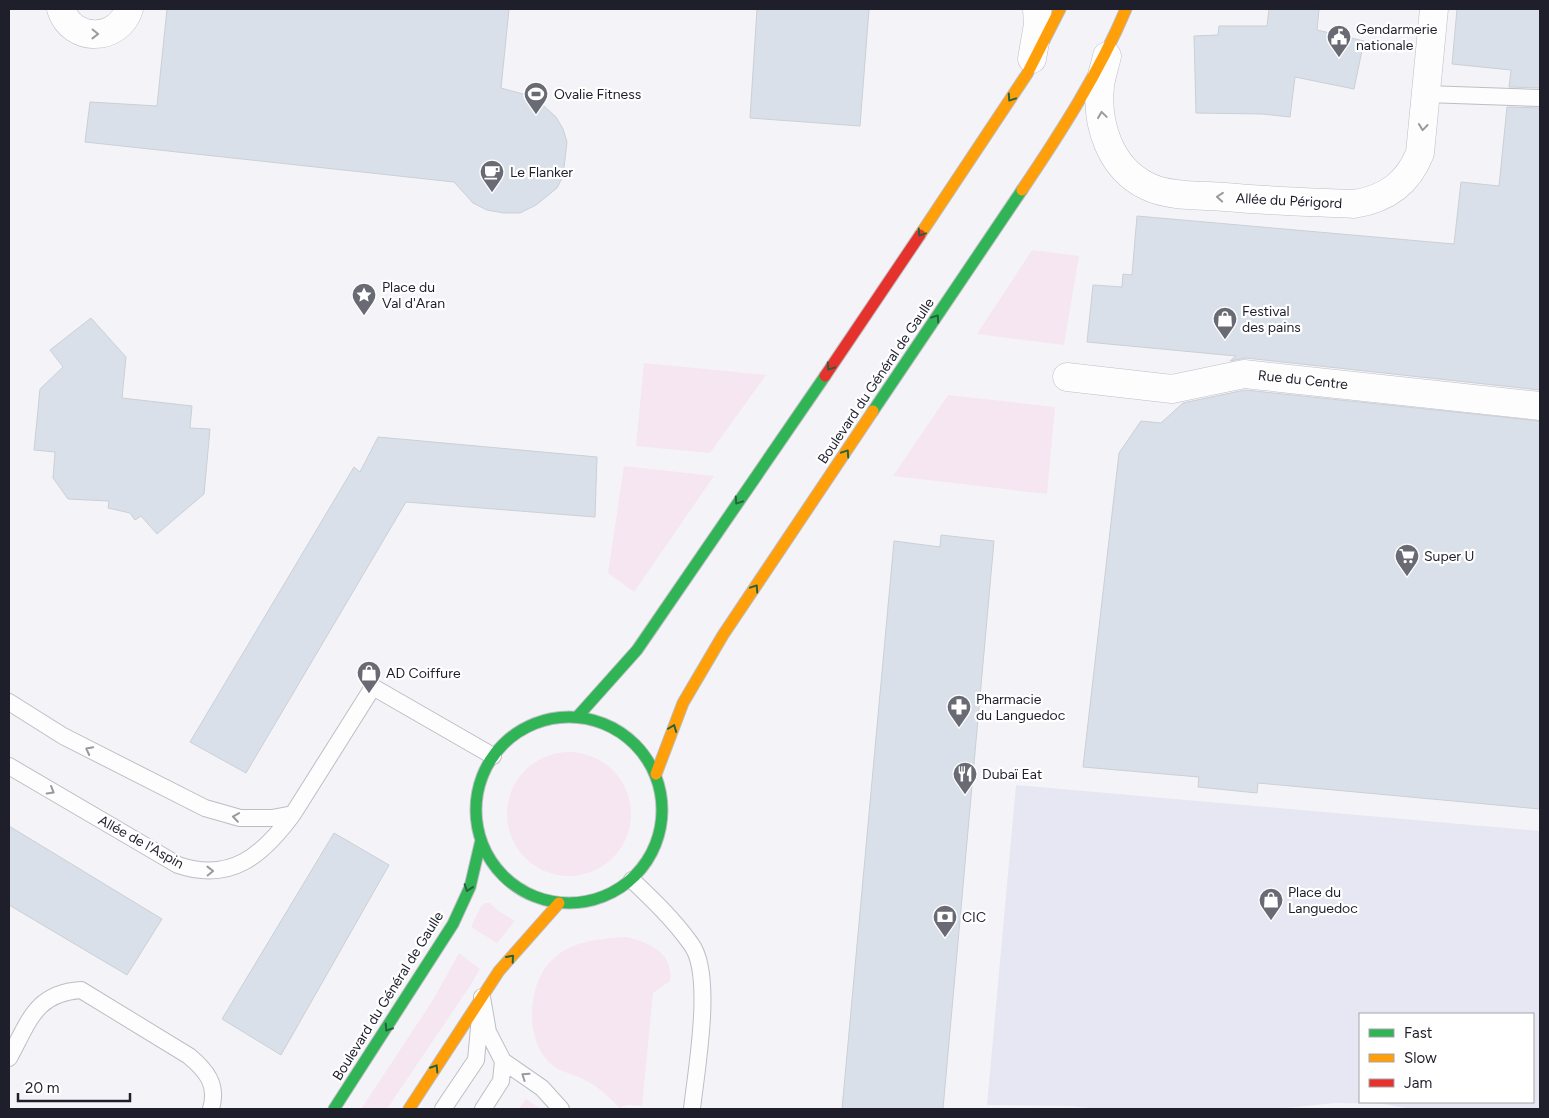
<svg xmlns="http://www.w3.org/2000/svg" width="1549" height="1118" viewBox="0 0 1549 1118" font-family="Figtree,sans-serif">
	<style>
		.built { fill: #e6e7f2; fill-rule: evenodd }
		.green { fill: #f6e6f1 }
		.building { fill: #dae0ea; stroke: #cbcfd6 }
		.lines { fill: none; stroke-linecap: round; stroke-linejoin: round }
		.lane-casing { stroke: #bdbdc5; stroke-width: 18 }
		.street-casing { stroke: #bdbdc5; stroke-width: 29 }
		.fast-casing { stroke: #bdbdc5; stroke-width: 13 }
		.slow-casing { stroke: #bdbdc5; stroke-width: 13 }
		.jam-casing { stroke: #bdbdc5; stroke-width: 13 }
		.lane { stroke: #fdfdfe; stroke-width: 16 }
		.street { stroke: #fdfdfe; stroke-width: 28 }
		.fast { stroke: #30b455; stroke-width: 11 }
		.slow { stroke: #ff9f0a; stroke-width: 11 }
		.jam { stroke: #e5322d; stroke-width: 11 }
		.oneway { stroke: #99999f }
		.oneway2 { stroke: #26623e }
		.labels { text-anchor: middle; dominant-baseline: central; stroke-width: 4.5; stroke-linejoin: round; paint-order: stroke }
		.poi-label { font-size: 14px; fill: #1e1f2b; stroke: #fff; text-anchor: start }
		.street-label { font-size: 14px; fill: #1e1f2b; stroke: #fff }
	</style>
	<rect width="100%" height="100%" fill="#f4f4f8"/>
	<!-- built -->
	<path class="built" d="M1016,785l524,46v278h-130l-26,-5 -48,-1 -61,6h-176l-29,-3 -83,-1zM1360,1014h173v88h-173z"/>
	<!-- green -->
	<path class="green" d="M1032,250l47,6 -15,89 -87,-11z
		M644,363l122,12 -56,78 -74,-7z
		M948,395l107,12 -8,87 -154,-18z
		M624,466l90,10 -80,116 -26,-19z
		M507 814a62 62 0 1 1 124 0a62 62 0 1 1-124 0Z
		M485,903h5l7,7 18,11 -18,22 -26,-16 10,-21z
		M626,937c23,5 48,16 44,44l-17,12 -11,113 -14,-1 -9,3c-10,-12 -22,-22 -36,-29 -10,-5 -22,-7 -31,-14 -29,-24 -25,-84 2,-107 20,-18 47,-19 72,-21z
		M459,953l21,16 -10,17 -83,123h-26l72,-109z
		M526,1099l15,10h-22z"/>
	<!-- building -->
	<path class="building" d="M167,9h342l-8,79 33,9 22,20 7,12 4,13 -4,34 -6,12 -21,17 -16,8h-16l-17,-3 -14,-7 -19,-21 -369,-40 5,-40 67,4z
		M757,9h112l-9,117 -110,-8z
		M1269,9h50l-2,21 47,11 -10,48 -59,-12 -5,40 -28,-3 -66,-1 -2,-77 24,-1 1,-9h48z
		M1457,9h83v79l-31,-1 2,-17 -59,-6z
		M1507,107l33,1v282l-294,-32 -16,3 6,-5 -149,-14 6,-57 29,2 1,-13 9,1 5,-59 317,28 7,-62 38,4z
		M91,318l35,39 -4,41 70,8 -2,22 20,1 -6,65 -47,40 -16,-18 -6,4 -5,-7 -22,-5 1,-7 -41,-2 -15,-21 2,-26 -21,-2 6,-61 23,-22 -13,-17z
		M1245,390l295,31v388l-282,-26 -1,10 -59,-6 1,-10 -116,-10 36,-314 22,-32 20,2 22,-20z
		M378,437l219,20 -2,60 -189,-15 -160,271 -56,-31 164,-275 6,5z
		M941,535l53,6 -51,568h-101l52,-568 46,6z
		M9,826l153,93 -35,56 -118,-70z
		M334,833l55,32 -108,190 -59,-36z"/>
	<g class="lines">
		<defs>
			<path id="lane" d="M1426,94l114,4
				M9,702l54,34 142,72 35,10h32l21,-4c-30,41 -62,69 -115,51l-169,-99
				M293,814l80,-127 120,69
				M632,880c21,20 42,40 59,64 23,30 5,127 1,165
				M482,997l6,35 15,29 39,27 19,21
				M9,1058c20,-36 26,-65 72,-68l108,66c18,15 29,29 22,53
				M443,1109l33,-49 4,-43
				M483,1109l18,-28 2,-20"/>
			<path id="street" d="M61,9c11,34 57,33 68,0
				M1107,56c-2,10 -6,20 -7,30 -4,38 10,82 47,100 22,11 54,9 78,11 43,4 86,5 129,7 32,-5 54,-20 66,-51l14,-144
				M1032,59l6,-35 -1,-15
				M1067,377l105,12 72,-15 296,32"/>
			<path id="fast" d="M873,411l149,-221
				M578,716l59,-66 188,-274
				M476 810a93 93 0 1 1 186 0a93 93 0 1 1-186 0Z
				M334,1109l119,-185 17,-37 11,-47"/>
			<path id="slow" d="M1022,190c39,-58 77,-117 104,-181
				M920,235l107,-161 33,-65
				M656,774l27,-71 40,-68 150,-224
				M409,1109l90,-138 60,-68"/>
			<path id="jam" d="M825,376l95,-141"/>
		</defs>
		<!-- lane casing -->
		<use href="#lane" class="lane-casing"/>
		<!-- street casing -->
		<use href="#street" class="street-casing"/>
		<!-- fast casing -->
		<use href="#fast" class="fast-casing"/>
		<!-- slow casing -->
		<use href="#slow" class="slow-casing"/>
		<!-- jam casing -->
		<use href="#jam" class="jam-casing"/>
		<!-- lane -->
		<use href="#lane" class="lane"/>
		<!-- street -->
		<use href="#street" class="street"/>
		<!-- fast -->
		<use href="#fast" class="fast"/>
		<!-- slow -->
		<use href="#slow" class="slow"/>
		<!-- jam -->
		<use href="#jam" class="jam"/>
	</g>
	<!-- one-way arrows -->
	<defs><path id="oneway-chevron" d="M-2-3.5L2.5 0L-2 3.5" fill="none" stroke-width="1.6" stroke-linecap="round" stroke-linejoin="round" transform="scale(1.25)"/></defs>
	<g class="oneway">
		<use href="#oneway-chevron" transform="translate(95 34) rotate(1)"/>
		<use href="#oneway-chevron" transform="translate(1102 115) rotate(-98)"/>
		<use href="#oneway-chevron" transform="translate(1423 127) rotate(96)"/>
		<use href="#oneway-chevron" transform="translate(1220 197) rotate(-175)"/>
		<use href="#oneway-chevron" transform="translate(89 750) rotate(-153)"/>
		<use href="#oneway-chevron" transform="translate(51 791) rotate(30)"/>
		<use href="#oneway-chevron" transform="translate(236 817) rotate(-172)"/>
		<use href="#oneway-chevron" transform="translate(210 871) rotate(-1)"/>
		<use href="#oneway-chevron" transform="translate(525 1076) rotate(-145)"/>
	</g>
	<g class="oneway2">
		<use href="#oneway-chevron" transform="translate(1011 98) rotate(124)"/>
		<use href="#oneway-chevron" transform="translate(921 233) rotate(124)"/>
		<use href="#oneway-chevron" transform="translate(936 318) rotate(-56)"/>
		<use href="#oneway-chevron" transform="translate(830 367) rotate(124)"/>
		<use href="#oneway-chevron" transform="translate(846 453) rotate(-56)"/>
		<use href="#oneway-chevron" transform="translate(738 501) rotate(124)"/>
		<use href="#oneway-chevron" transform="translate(755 588) rotate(-56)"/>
		<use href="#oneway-chevron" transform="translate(673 728) rotate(-69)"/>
		<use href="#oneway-chevron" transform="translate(468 888) rotate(109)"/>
		<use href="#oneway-chevron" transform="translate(511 958) rotate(-49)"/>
		<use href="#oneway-chevron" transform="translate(388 1028) rotate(123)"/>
		<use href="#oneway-chevron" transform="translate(435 1068) rotate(-57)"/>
	</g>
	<!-- icons -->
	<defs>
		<symbol id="civic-pin" viewBox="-11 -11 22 30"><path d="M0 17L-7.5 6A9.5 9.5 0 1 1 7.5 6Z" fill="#696a73" stroke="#fff"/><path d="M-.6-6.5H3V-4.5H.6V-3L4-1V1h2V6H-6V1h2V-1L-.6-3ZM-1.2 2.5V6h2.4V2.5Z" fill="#fff"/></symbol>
		<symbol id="stadium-pin" viewBox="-11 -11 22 30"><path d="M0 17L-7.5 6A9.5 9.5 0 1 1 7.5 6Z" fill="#696a73" stroke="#fff"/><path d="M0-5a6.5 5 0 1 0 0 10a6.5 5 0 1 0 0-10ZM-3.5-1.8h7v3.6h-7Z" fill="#fff"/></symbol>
		<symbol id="cafe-pin" viewBox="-11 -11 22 30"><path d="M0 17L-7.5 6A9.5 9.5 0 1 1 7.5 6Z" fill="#696a73" stroke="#fff"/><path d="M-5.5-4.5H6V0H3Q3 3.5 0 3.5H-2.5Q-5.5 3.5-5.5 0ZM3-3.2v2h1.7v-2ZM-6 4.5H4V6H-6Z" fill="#fff"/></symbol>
		<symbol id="sight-pin" viewBox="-11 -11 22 30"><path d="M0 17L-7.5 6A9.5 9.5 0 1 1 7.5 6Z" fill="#696a73" stroke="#fff"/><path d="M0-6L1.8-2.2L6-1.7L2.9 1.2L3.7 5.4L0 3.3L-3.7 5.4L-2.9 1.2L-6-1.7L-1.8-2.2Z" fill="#fff"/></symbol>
		<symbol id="shop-pin" viewBox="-11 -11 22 30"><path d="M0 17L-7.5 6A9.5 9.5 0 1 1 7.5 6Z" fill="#696a73" stroke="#fff"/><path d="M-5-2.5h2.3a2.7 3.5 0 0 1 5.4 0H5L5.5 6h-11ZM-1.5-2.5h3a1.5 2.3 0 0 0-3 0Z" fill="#fff"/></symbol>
		<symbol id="supermarket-pin" viewBox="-11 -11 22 30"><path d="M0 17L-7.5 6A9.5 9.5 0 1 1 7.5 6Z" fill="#696a73" stroke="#fff"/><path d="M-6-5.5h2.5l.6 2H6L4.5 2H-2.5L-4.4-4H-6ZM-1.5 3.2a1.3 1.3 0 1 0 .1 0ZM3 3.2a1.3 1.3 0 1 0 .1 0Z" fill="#fff"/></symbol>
		<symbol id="pharmacy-pin" viewBox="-11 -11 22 30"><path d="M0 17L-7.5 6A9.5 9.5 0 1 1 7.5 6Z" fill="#696a73" stroke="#fff"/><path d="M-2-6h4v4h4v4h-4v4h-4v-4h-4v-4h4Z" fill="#fff"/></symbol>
		<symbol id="restaurant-pin" viewBox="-11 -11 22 30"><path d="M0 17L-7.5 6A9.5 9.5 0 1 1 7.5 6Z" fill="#696a73" stroke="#fff"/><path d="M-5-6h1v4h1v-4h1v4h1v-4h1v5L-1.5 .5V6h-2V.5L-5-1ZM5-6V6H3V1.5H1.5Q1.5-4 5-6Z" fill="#fff"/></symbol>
		<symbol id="bank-pin" viewBox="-11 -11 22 30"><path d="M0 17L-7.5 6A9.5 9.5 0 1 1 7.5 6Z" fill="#696a73" stroke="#fff"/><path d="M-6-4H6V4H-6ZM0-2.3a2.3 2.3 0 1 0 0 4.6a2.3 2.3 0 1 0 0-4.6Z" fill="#fff"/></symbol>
	</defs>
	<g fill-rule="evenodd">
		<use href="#civic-pin" x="1325" y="23" width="28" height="38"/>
		<use href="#stadium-pin" x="522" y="80" width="28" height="38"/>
		<use href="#cafe-pin" x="478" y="158" width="28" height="38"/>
		<use href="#sight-pin" x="350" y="281" width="28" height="38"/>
		<use href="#shop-pin" x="1211" y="305" width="28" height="38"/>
		<use href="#supermarket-pin" x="1393" y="542" width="28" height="38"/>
		<use href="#shop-pin" x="355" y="659" width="28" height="38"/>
		<use href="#pharmacy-pin" x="945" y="693" width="28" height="38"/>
		<use href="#restaurant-pin" x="951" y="760" width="28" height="38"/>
		<use href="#shop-pin" x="1257" y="886" width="28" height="38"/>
		<use href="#bank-pin" x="931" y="903" width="28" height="38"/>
	</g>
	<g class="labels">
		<!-- poi labels -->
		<g class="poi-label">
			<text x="1356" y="29">Gendarmerie<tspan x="1356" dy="16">nationale</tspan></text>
			<text x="554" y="94">Ovalie Fitness</text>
			<text x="510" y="172">Le Flanker</text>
			<text x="382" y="287">Place du<tspan x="382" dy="16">Val d'Aran</tspan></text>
			<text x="1242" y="311">Festival<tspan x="1242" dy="16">des pains</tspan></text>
			<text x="1424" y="556">Super U</text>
			<text x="386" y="673">AD Coiffure</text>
			<text x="976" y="699">Pharmacie<tspan x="976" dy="16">du Languedoc</tspan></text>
			<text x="982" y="774">Dubaï Eat</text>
			<text x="1288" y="892">Place du<tspan x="1288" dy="16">Languedoc</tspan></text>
			<text x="962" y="917">CIC</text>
		</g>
		<!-- street labels -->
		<g class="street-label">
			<text transform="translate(1289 201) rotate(3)">Allée du Périgord</text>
			<text transform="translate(1303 380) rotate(6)">Rue du Centre</text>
			<text transform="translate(876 381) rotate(-56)">Boulevard du Général de Gaulle</text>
			<text transform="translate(141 842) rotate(29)">Allée de l'Aspin</text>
			<text transform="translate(388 996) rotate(-58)">Boulevard du Général de Gaulle</text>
		</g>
	</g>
	<!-- border -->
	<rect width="1549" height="1118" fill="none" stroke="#1e1f2b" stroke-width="20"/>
	<!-- legend -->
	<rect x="1359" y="1013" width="175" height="90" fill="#ffffff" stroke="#a5a5aa"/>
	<rect x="1369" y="1029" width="25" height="8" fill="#30b455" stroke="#a5a5aa"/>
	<text x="1404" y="1038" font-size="15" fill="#1e1f2b">Fast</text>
	<rect x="1369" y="1054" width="25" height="8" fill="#ff9f0a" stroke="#a5a5aa"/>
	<text x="1404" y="1063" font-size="15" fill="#1e1f2b">Slow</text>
	<rect x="1369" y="1079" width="25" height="8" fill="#e5322d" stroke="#a5a5aa"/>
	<text x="1404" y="1088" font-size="15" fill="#1e1f2b">Jam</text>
	<!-- scale -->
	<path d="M18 1093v8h112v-8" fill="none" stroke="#1e1f2b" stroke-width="2.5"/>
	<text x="25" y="1093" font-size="15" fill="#1e1f2b" stroke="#ffffff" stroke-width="4" paint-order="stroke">20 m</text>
</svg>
